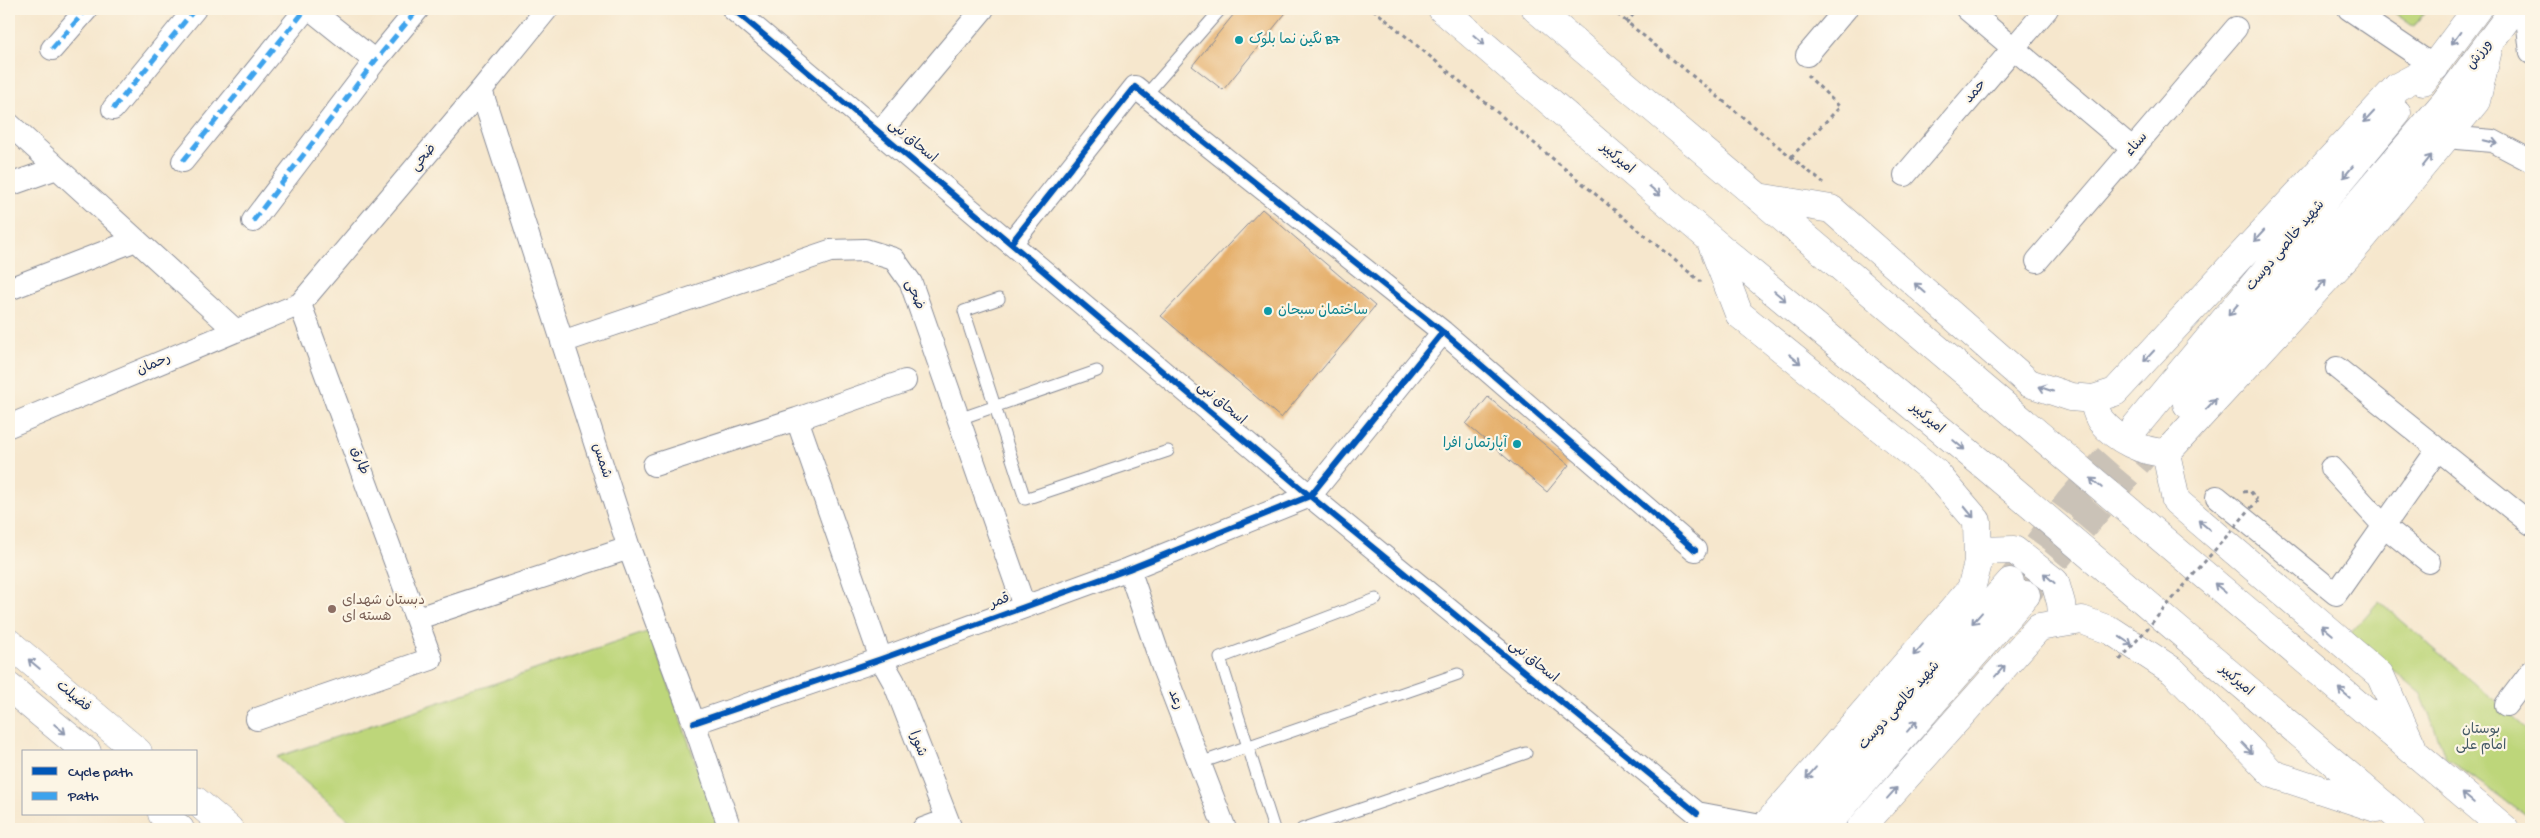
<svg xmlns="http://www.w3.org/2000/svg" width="2540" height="838" viewBox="0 0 2540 838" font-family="'Gochi Hand','Playpen Sans Arabic',sans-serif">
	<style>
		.park { fill: #bdd67a; stroke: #6c826c }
		.building { fill: #e5af6b }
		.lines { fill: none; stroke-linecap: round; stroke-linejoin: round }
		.secondary-tunnel { stroke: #cac2b7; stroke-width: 28; stroke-dasharray: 28 14; stroke-linecap: butt }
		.lane-casing { stroke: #888b96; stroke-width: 13 }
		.street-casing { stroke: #888b96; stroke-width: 24 }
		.secondary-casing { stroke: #888b96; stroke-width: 29 }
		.primary-casing { stroke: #888b96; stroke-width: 29 }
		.path { stroke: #888b96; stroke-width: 3; stroke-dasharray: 4 4; stroke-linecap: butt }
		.lane { stroke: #fff; stroke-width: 11 }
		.street { stroke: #fff; stroke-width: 22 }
		.secondary { stroke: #fff; stroke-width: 28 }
		.primary { stroke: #fff; stroke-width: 28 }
		.path-bridge { stroke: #888b96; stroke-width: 3; stroke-dasharray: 4 4; stroke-linecap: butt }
		.quiet { stroke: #3da3ed; stroke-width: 5; stroke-dasharray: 10 5; stroke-linecap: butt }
		.cycleway-casing { stroke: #fcf5e5; stroke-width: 9 }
		.cycleway { stroke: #0057b8; stroke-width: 6 }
		.oneway { stroke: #8d97ae }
		.culture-dot { fill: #0f9aa8; stroke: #fcf5e5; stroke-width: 2 }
		.education-dot { fill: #8d6e63; stroke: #fcf5e5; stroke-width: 2 }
		.labels { text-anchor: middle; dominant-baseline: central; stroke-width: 4.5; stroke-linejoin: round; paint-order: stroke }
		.culture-label { font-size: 14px; fill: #0d838f; stroke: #fcf5e5; text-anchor: start }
		.street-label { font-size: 14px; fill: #1b2f5e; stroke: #fcf5e5 }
		.education-label { font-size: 14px; fill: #785e54; stroke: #fcf5e5; text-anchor: start }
		.park-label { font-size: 14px; fill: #445965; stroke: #fcf5e5 }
	</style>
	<rect width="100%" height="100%" fill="#fcf5e5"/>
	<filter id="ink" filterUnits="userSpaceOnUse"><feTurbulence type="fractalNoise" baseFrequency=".02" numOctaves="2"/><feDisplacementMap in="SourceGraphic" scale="10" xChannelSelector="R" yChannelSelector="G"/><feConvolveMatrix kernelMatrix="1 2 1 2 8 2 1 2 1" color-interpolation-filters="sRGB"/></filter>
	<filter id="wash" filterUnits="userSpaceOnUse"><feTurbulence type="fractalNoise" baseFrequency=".0096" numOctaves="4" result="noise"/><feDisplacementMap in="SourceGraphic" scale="20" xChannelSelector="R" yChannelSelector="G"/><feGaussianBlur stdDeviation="1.12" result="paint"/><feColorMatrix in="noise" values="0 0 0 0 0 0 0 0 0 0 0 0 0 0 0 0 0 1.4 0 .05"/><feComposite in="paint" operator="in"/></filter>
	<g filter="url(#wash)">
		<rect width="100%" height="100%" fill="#f6e7cd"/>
		<!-- park -->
		<path class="park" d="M2389,9h38l-13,18z
			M2379,601l152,132v86l-85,-61 -25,-64 -71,-60z
			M650,631l69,198h-360l-82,-72z"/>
		<g id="blocks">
			<!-- building -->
			<path class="building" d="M1238,9h51l-66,81 -31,-24z
				M1262,209l113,97 -94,112 -120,-102z
				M1488,397l81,68 -22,27 -81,-68z"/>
		</g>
	</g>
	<g filter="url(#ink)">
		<use href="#blocks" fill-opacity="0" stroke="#888b96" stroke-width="1"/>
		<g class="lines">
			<!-- secondary-tunnel -->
			<path class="secondary-tunnel" d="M2013,578l56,-76 67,-76
				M2028,592l127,-150"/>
			<defs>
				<path id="lane" d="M1145,96l76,-87
					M999,299l-35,12 61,188 143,-48
					M959,419l138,-48
					M1200,763l258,-89
					M1274,829l-54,-171 156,-59
					M1302,829l224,-76"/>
				<path id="street" d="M310,9l65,52
					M733,9l577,487 387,317
					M1967,9l166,140
					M2349,9l86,58
					M2526,9l5,44
					M52,49l35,-40
					M1807,55l39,-46
					M481,90l148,458 65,175 36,106
					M113,109l82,-100
					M9,124l227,207
					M880,132l103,-123
					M2446,137l47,4 38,20
					M183,161l123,-152
					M1905,175l142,-166
					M9,185l48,-17
					M253,221l122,-160 43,-52
					M1012,242l123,-155 308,245 252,218
					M2037,261l199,-233
					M9,289l127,-49
					M562,342l268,-91 35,-1 29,9 17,24 113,323
					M2337,368l194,156
					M797,419l84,240 13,23 57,147
					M9,426l291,-122 181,-214 66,-81
					M654,465l143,-46 108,-38
					M2331,468l53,58 45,36
					M2217,497l119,97 102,-145
					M1129,569l34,99 62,161
					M418,618l211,-70
					M2506,705l25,-33
					M257,719l174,-60 -131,-355
					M694,723l187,-64 248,-90 181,-73 133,-164
					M923,829l24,-9
					M1706,829l-9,-16 69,13"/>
				<path id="secondary" d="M2435,67l-38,20 -282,305 -22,7c2,7 4,17 8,22 16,19 41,31 65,32l14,-15 172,-187 124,-150 14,-60
					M2423,81l54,-72
					M2187,404l258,-302 69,-93
					M2136,426l261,-313
					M9,643l129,109
					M9,687l78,65
					M196,801l33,28
					M162,814l18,15
					M1791,829l219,-247
					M1823,829l203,-234"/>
				<path id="primary" d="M1442,9l267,229 277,229 426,362
					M1536,9l969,820
					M1758,197l73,12 198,174 42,14 22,2
					M1710,239l29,75 197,159 41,48 1,42 -7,26 -208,240
					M2166,453l10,48 204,174 32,71
					M1978,551l36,-1 41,32 6,21 2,20
					M1860,829l179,-202 43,-7 30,11 61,40 100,103 103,34"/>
			</defs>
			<!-- lane casing -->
			<use href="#lane" class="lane-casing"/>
			<!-- street casing -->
			<use href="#street" class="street-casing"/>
			<!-- secondary casing -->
			<use href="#secondary" class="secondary-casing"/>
			<!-- primary casing -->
			<use href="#primary" class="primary-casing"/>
			<!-- path -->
			<path class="path" d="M1373,9l328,273
				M1611,9l212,174
				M1626,23l12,-14
				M1791,157l49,-50 -33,-32
				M2243,492l7,-1 7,9"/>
			<!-- lane -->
			<use href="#lane" class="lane"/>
			<!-- street -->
			<use href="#street" class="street"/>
			<!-- secondary -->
			<use href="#secondary" class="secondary"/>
			<!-- primary -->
			<use href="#primary" class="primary"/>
			<!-- path-bridge -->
			<path class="path-bridge" d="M2120,660l137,-159"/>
			<!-- quiet -->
			<path class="quiet" d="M52,49l35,-40
				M113,109l82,-100
				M183,161l123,-152
				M253,221l122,-160 43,-52"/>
			<defs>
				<path id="cycleway" d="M733,9l577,487 387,317
					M1012,242l123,-155 308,245 252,218
					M694,723l187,-64 248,-90 181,-73 133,-164"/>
			</defs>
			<!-- cycleway casing -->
			<use href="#cycleway" class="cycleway-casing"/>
			<!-- cycleway -->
			<use href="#cycleway" class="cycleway"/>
		</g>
		<!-- one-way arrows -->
		<defs><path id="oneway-shaft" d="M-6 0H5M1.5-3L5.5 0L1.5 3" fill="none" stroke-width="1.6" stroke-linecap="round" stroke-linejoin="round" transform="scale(1.25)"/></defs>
		<g class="oneway">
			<use href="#oneway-shaft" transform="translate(2456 38) rotate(126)"/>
			<use href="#oneway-shaft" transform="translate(1479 40) rotate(41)"/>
			<use href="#oneway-shaft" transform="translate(2369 117) rotate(133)"/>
			<use href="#oneway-shaft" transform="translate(2491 142) rotate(14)"/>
			<use href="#oneway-shaft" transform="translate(2427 161) rotate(-52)"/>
			<use href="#oneway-shaft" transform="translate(2348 172) rotate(130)"/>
			<use href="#oneway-shaft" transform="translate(1655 191) rotate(41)"/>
			<use href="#oneway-shaft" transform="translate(2259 236) rotate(133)"/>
			<use href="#oneway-shaft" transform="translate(2321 285) rotate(-47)"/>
			<use href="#oneway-shaft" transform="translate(1920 288) rotate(-139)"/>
			<use href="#oneway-shaft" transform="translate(1780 296) rotate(40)"/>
			<use href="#oneway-shaft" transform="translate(2233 310) rotate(130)"/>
			<use href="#oneway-shaft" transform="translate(2149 356) rotate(133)"/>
			<use href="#oneway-shaft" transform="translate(1795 359) rotate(39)"/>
			<use href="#oneway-shaft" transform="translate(2046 389) rotate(-161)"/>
			<use href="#oneway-shaft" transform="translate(2211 404) rotate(-47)"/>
			<use href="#oneway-shaft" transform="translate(1959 445) rotate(40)"/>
			<use href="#oneway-shaft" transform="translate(2096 483) rotate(-140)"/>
			<use href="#oneway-shaft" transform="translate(1969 512) rotate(50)"/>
			<use href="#oneway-shaft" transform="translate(2204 525) rotate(-140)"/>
			<use href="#oneway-shaft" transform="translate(2049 578) rotate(-138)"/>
			<use href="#oneway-shaft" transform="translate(2220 588) rotate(-140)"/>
			<use href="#oneway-shaft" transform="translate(1977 618) rotate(132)"/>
			<use href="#oneway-shaft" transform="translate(2327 630) rotate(-140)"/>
			<use href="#oneway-shaft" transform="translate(2126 641) rotate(34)"/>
			<use href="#oneway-shaft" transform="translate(1918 650) rotate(131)"/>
			<use href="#oneway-shaft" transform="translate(34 664) rotate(-140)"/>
			<use href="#oneway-shaft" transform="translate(2000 671) rotate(-48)"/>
			<use href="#oneway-shaft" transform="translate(2344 693) rotate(-140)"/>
			<use href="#oneway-shaft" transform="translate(1912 726) rotate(-49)"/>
			<use href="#oneway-shaft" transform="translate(60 729) rotate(40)"/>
			<use href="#oneway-shaft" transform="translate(2247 748) rotate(46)"/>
			<use href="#oneway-shaft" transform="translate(1811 773) rotate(131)"/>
			<use href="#oneway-shaft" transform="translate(1892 793) rotate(-48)"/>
			<use href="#oneway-shaft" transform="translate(2468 798) rotate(-140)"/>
		</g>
	</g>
	<!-- markers -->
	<g class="culture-dot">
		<circle cx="1239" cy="40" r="5"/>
		<circle cx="1268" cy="311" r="5"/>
		<circle cx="1517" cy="444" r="5"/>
	</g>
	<circle class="education-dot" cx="332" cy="609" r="5"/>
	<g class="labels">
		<!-- culture labels -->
		<g class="culture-label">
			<text x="1249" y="40">نگین نما بلوک B7</text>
			<text x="1278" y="311">ساختمان سبحان</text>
			<text x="1507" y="444" text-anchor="end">آپارتمان افرا</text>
		</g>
		<!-- street labels -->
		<g class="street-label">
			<text transform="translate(2480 55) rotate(-53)">ورزش</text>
			<text transform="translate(1976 92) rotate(-50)">حمد</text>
			<text transform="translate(912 142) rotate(40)">اسحاق نبی</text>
			<text transform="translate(2137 145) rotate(-50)">سناء</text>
			<text transform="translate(424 158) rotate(-50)">ضحی</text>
			<text transform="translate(1617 159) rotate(41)">امیرکبیر</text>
			<text transform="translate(2286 246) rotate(-50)">شهید خالصی دوست</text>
			<text transform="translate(914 295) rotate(67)">ضحی</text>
			<text transform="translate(154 365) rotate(-23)">رحمان</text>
			<text transform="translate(1221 404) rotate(40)">اسحاق نبی</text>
			<text transform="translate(1927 419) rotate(40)">امیرکبیر</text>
			<text transform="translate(359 461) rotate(69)">طارق</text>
			<text transform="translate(601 461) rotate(72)">شمس</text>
			<text transform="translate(1000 602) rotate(-20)">قمر</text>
			<text transform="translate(1533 662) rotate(39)">اسحاق نبی</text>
			<text transform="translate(2236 681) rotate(41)">امیرکبیر</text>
			<text transform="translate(73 697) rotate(40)">فضیلت</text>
			<text transform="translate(1175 700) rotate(69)">رعد</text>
			<text transform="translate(1900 706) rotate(-48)">شهید خالصی دوست</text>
			<text transform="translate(917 744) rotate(69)">شورا</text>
		</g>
		<!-- education labels -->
		<g class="education-label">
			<text x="342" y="601">دبستان شهدای<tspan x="342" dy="16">هسته ای</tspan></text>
		</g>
		<!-- park labels -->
		<g class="park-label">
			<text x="2481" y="730">بوستان<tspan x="2481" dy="16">امام علی</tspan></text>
		</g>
	</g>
	<!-- margin -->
	<rect width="2540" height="838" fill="none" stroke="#fcf5e5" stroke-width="30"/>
	<!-- legend -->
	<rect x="22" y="750" width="175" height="65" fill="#fcf5e5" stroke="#a2a6af"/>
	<rect x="32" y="767" width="25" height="8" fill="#0057b8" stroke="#a2a6af"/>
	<text x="68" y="776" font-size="15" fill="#1b2f5e">Cycle path</text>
	<rect x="32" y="792" width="25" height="8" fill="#3da3ed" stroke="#a2a6af"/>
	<text x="68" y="800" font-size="15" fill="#1b2f5e">Path</text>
</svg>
